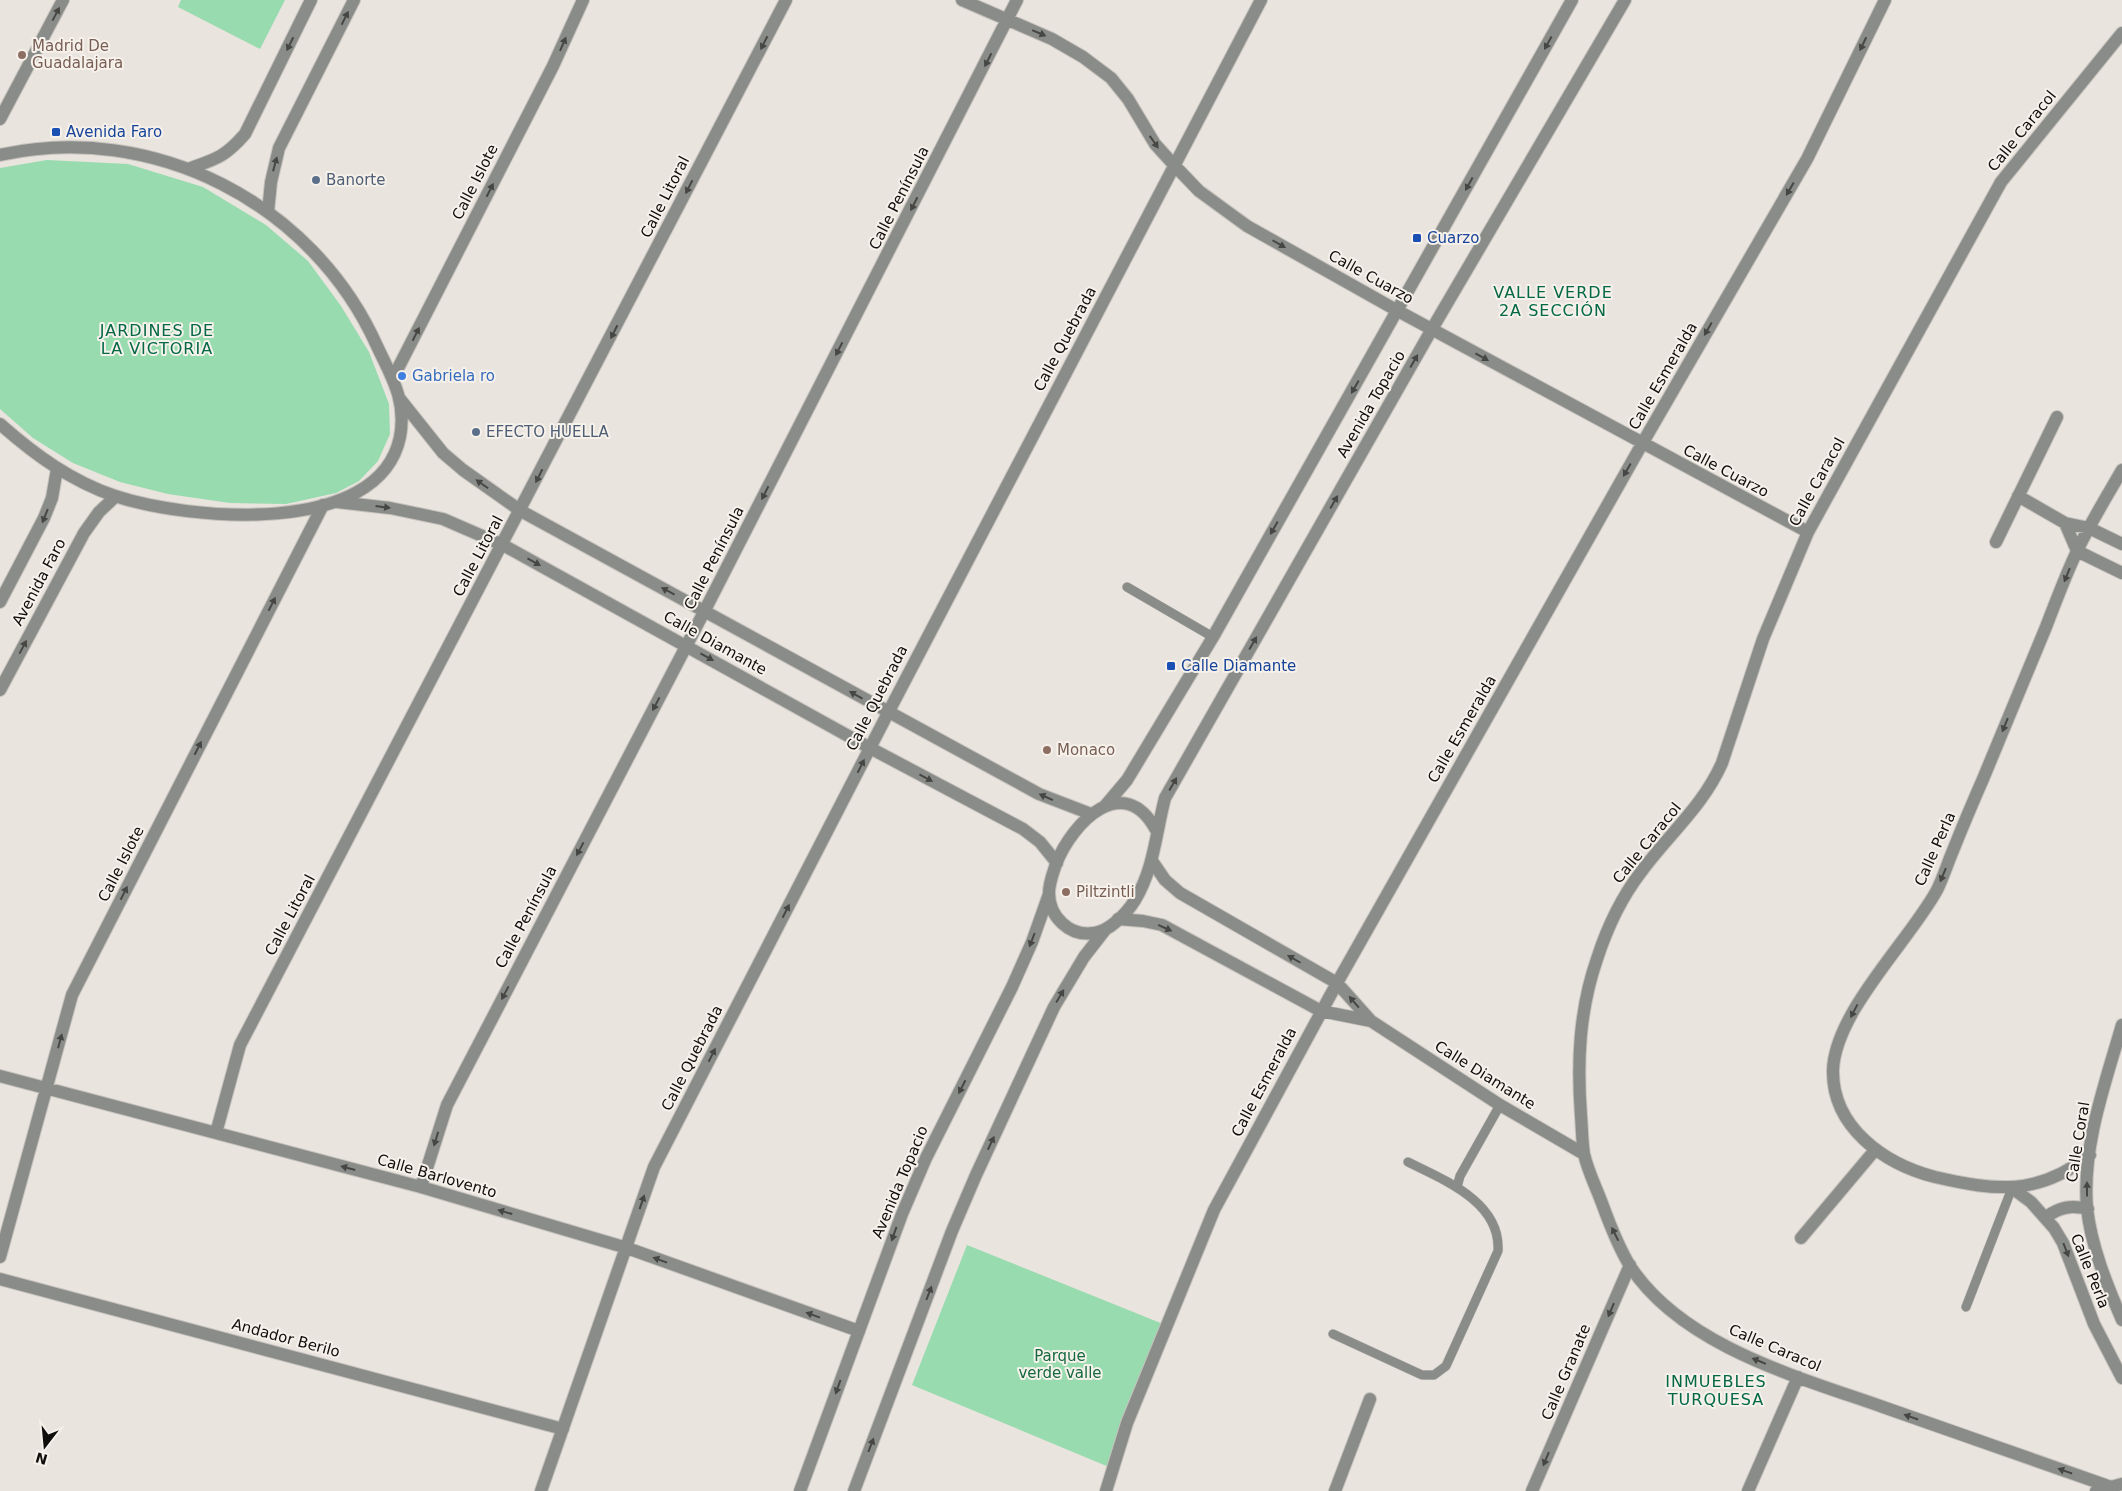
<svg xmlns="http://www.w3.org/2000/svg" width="2122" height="1491" viewBox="0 0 2122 1491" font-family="'DejaVu Sans',sans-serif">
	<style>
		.green { fill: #97dbaf }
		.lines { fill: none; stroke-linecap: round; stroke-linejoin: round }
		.service-casing { stroke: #c6c2bc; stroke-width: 10 }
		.minor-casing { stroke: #c6c2bc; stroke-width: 14 }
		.tertiary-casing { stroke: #c6c2bc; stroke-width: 14 }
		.service { stroke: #898c89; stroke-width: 9 }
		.minor { stroke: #898c89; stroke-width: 12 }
		.tertiary { stroke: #898c89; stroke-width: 12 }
		.oneway { fill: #464744 }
		.education-dot { fill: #8d6e63; stroke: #f6f1ea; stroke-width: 2 }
		.transit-dot { fill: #1a4fb4; stroke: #f6f1ea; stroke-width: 2 }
		.service-dot { fill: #5c6f8a; stroke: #f6f1ea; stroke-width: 2 }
		.shop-dot { fill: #3f7fe0; stroke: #f6f1ea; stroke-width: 2 }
		.labels { text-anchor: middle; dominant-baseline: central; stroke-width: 4; stroke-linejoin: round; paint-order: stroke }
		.education-label { font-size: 15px; fill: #785e54; stroke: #f6f1ea; text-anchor: start }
		.street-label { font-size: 15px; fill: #100e0c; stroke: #f6f1ea }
		.transit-label { font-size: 15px; fill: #164399; stroke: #f6f1ea; text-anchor: start }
		.service-label { font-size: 15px; fill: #4e5e75; stroke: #f6f1ea; text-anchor: start }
		.shop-label { font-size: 15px; fill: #366cbe; stroke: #f6f1ea; text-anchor: start }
		.park-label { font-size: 15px; fill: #14683e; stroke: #f6f1ea }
		.neighbourhood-label { font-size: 16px; letter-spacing: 1px; fill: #026846; stroke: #f6f1ea }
	</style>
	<rect width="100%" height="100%" fill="#e9e4dd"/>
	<!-- green -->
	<path class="green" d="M181,0h104l-25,49 -82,-42z
		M47,160l81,4 75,23 63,38 42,36 33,45 28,46 20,52 1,30 -12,27 -19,20 -23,12 -50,11 -56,-1 -62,-9 -48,-12 -47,-19 -40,-25 -33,-29v-241z
		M967,1245l201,81 -59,141 -197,-82z"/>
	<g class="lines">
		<defs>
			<path id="service" d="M1127,587l86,50
				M1457,1187l3,-11 40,-71
				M1966,1307l46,-119
				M1333,1334l89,41h12l12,-9 52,-115c3,-49 -54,-71 -90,-89"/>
			<path id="minor" d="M962,0l90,39 31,18 28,21 17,21 27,45 19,21 25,26 48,35 151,85 410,221
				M0,119l63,-119
				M393,378l160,-312 30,-66
				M2018,496l47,27 24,5 33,16
				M2065,523l12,28 45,22
				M1996,542l61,-125
				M1152,861l13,19 15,13 157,90 34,38 129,84 84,49
				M1118,919l25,2 19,4 159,86 50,10
				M2122,1025c-17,59 -40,121 -35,183 4,38 20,77 35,112
				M0,1076l421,111 206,61 232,83
				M216,1133l24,-88 546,-1045
				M2090,1155c-52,41 -94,36 -155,22 -51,-13 -103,-50 -102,-107 2,-58 77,-130 104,-180 6,-12 10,-25 15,-37 10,-25 20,-49 31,-74 21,-51 42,-101 63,-152 10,-26 20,-53 32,-78 13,-27 29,-53 44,-79
				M421,1187l26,-82 258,-495 312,-610
				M2012,1188l19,14 23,26 9,15 31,81 28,54
				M2046,1217c14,-10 25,-12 42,-8
				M1801,1238l74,-88
				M0,1257l72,-262 251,-490
				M0,1279l563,150
				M2111,1487c-76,-27 -152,-53 -228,-80 -85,-30 -201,-61 -253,-141 -11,-18 -20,-41 -27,-60 -6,-17 -15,-34 -19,-52 -2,-12 -2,-26 -3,-38 -4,-53 -2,-105 16,-157 10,-31 24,-61 44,-87 28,-38 62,-66 81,-109l41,-124 45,-107 193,-350 121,-149
				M541,1491l113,-324 234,-454 373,-713
				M1106,1491l21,-68 87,-213 123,-227 305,-539 165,-285 78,-159
				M1335,1491l35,-92
				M1532,1491l98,-226
				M1748,1491l50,-114
				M2096,1491l26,-7"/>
			<path id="tertiary" d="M0,155c153,-34 313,48 377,191 14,30 30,54 23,91 -21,101 -212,83 -285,59 -44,-15 -80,-41 -115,-72
				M188,169c28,-10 37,-12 57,-35l66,-134
				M268,212l3,-30 8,-34 75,-148
				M400,399l43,54 20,17 58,41 518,283 52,20
				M337,502l53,6 53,11 60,26 367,203 153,81 17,13 17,21
				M0,602l44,-84 8,-20 5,-29
				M0,690l84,-157 15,-21 17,-16
				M1105,806l22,-26 86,-143 359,-637
				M1156,830c-32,-59 -83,-9 -100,34 -3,9 -7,19 -7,29 0,24 21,44 45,40 16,-2 33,-20 41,-33 19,-31 21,-68 30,-102l267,-469 193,-329
				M800,1491l102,-277 24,-56 86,-171 20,-45 17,-48
				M854,1491l98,-260 24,-56 78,-168 30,-50 21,-27"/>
		</defs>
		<!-- service casing -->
		<use href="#service" class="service-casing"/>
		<!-- minor casing -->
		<use href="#minor" class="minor-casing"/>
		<!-- tertiary casing -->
		<use href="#tertiary" class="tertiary-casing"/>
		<!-- service -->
		<use href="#service" class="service"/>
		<!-- minor -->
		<use href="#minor" class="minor"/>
		<!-- tertiary -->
		<use href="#tertiary" class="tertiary"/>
	</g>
	<!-- one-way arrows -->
	<defs><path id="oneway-solid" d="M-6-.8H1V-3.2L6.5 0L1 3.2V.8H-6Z" transform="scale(1.25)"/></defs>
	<g class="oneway">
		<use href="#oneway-solid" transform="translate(56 14) rotate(-62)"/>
		<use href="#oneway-solid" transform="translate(345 18) rotate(-63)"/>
		<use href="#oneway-solid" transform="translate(1039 33) rotate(23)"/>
		<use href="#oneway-solid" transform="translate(764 43) rotate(117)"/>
		<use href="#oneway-solid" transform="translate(1548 43) rotate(119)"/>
		<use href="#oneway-solid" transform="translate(290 44) rotate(116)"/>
		<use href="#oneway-solid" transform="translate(563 44) rotate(-66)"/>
		<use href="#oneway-solid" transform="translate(1863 44) rotate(116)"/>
		<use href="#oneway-solid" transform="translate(988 60) rotate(117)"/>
		<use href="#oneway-solid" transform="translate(1154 142) rotate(55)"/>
		<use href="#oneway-solid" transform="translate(275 164) rotate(-75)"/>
		<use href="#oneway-solid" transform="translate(1469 184) rotate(119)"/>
		<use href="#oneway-solid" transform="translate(689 187) rotate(117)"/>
		<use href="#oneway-solid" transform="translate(1790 189) rotate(120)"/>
		<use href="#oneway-solid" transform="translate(490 190) rotate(-63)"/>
		<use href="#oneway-solid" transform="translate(914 204) rotate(117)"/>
		<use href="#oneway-solid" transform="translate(1279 244) rotate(30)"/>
		<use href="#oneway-solid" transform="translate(1708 329) rotate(120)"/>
		<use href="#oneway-solid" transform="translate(614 332) rotate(117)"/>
		<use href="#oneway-solid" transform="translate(416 334) rotate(-63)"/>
		<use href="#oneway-solid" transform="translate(839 349) rotate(117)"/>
		<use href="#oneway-solid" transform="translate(1482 357) rotate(29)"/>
		<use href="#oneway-solid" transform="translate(1414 361) rotate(-60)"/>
		<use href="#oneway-solid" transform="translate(1355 387) rotate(120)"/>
		<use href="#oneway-solid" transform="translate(1627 470) rotate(120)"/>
		<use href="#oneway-solid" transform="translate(539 476) rotate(117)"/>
		<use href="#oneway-solid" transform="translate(482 484) rotate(-145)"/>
		<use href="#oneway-solid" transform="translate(765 493) rotate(117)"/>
		<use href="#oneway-solid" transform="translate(1334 502) rotate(-60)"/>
		<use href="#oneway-solid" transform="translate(383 507) rotate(7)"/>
		<use href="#oneway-solid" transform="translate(45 516) rotate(112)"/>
		<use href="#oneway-solid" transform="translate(1274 528) rotate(120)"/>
		<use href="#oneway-solid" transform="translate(534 562) rotate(29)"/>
		<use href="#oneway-solid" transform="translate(2067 575) rotate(112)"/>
		<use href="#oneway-solid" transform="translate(668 591) rotate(-152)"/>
		<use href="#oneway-solid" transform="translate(272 604) rotate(-63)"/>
		<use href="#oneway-solid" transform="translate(1253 643) rotate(-60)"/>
		<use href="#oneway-solid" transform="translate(23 647) rotate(-62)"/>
		<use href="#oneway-solid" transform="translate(707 657) rotate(29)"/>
		<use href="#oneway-solid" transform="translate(856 695) rotate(-151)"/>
		<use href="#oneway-solid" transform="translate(656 704) rotate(118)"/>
		<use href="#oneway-solid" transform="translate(2005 725) rotate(112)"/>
		<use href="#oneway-solid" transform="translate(198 748) rotate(-63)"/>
		<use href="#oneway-solid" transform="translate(861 766) rotate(-63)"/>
		<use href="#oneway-solid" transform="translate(926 778) rotate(28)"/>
		<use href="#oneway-solid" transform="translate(1173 784) rotate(-60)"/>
		<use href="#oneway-solid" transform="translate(1046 797) rotate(-156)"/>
		<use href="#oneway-solid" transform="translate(580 849) rotate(118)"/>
		<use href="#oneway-solid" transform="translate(1943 875) rotate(113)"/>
		<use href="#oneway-solid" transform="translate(124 893) rotate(-63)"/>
		<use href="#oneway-solid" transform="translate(786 911) rotate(-63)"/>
		<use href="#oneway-solid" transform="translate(1165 928) rotate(24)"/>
		<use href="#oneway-solid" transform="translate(1032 940) rotate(111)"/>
		<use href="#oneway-solid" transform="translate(1294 959) rotate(-150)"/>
		<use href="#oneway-solid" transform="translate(505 993) rotate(118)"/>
		<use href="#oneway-solid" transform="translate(1060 996) rotate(-59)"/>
		<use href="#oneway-solid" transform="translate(1354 1002) rotate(-131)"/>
		<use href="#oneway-solid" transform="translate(1854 1011) rotate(118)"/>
		<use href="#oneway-solid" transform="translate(60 1041) rotate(-75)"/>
		<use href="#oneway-solid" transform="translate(712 1055) rotate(-63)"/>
		<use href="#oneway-solid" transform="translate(962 1087) rotate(117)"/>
		<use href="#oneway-solid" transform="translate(436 1139) rotate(107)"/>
		<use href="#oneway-solid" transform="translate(991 1143) rotate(-65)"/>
		<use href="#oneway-solid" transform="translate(348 1168) rotate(-165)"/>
		<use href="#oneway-solid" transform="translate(2087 1189) rotate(-90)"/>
		<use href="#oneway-solid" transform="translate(642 1202) rotate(-71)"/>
		<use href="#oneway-solid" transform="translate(505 1212) rotate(-164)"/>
		<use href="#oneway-solid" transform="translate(894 1234) rotate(110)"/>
		<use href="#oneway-solid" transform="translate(1615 1234) rotate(-116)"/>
		<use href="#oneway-solid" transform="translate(2066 1250) rotate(69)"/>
		<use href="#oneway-solid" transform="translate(660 1260) rotate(-160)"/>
		<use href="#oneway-solid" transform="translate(929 1293) rotate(-69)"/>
		<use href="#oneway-solid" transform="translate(1611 1310) rotate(113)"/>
		<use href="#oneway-solid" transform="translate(813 1315) rotate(-160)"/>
		<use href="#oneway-solid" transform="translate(1759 1361) rotate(-158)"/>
		<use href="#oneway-solid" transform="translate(838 1387) rotate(110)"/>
		<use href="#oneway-solid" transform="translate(1911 1417) rotate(-161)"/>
		<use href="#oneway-solid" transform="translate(871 1445) rotate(-69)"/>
		<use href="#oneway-solid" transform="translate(1546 1459) rotate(113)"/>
		<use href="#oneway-solid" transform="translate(2065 1471) rotate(-161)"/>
	</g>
	<!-- markers -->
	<g class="education-dot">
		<circle cx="22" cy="55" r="5"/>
		<circle cx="1047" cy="750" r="5"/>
		<circle cx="1066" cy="892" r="5"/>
	</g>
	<g class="transit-dot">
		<rect x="51" y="127" width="10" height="10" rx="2.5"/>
		<rect x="1412" y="233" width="10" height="10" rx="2.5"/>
		<rect x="1166" y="661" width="10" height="10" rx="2.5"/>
	</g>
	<g class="service-dot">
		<circle cx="316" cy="180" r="5"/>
		<circle cx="476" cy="432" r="5"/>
	</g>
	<circle class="shop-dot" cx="402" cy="376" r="5"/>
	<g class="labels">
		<!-- education labels -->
		<g class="education-label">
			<text x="32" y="46">Madrid De<tspan x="32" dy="17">Guadalajara</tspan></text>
			<text x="1057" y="750">Monaco</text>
			<text x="1076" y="892">Piltzintli</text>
		</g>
		<!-- street labels -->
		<g class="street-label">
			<text transform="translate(2022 131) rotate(-51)">Calle Caracol</text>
			<text transform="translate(475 182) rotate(-63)">Calle Islote</text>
			<text transform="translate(665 197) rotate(-63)">Calle Litoral</text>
			<text transform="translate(899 198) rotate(-63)">Calle Península</text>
			<text transform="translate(1371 277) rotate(29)">Calle Cuarzo</text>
			<text transform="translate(1065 339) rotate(-62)">Calle Quebrada</text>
			<text transform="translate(1663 376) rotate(-60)">Calle Esmeralda</text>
			<text transform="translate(1371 404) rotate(-60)">Avenida Topacio</text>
			<text transform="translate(1726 471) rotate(28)">Calle Cuarzo</text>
			<text transform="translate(1817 482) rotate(-61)">Calle Caracol</text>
			<text transform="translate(478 556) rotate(-62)">Calle Litoral</text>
			<text transform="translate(714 558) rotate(-63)">Calle Península</text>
			<text transform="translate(39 582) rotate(-62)">Avenida Faro</text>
			<text transform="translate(715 643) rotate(29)">Calle Diamante</text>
			<text transform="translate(877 698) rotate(-63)">Calle Quebrada</text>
			<text transform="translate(1462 729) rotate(-60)">Calle Esmeralda</text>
			<text transform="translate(1647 843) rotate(-51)">Calle Caracol</text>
			<text transform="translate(1935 849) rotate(-66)">Calle Perla</text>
			<text transform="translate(121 864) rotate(-63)">Calle Islote</text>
			<text transform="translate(290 915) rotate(-62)">Calle Litoral</text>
			<text transform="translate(526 917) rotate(-62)">Calle Península</text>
			<text transform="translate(692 1058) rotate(-63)">Calle Quebrada</text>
			<text transform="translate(1485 1075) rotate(32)">Calle Diamante</text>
			<text transform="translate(1264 1082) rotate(-62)">Calle Esmeralda</text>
			<text transform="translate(2078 1142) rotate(-81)">Calle Coral</text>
			<text transform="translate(437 1176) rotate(16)">Calle Barlovento</text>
			<text transform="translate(900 1182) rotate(-67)">Avenida Topacio</text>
			<text transform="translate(2090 1271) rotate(68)">Calle Perla</text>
			<text transform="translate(286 1338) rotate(15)">Andador Berilo</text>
			<text transform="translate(1775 1348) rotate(23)">Calle Caracol</text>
			<text transform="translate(1566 1372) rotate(-67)">Calle Granate</text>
		</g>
		<!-- transit labels -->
		<g class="transit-label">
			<text x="66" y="132">Avenida Faro</text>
			<text x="1427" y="238">Cuarzo</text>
			<text x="1181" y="666">Calle Diamante</text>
		</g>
		<!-- service labels -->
		<g class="service-label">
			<text x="326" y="180">Banorte</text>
			<text x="486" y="432">EFECTO HUELLA</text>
		</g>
		<!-- shop labels -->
		<g class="shop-label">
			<text x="412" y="376">Gabriela ro</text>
		</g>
		<!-- park labels -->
		<g class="park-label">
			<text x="1060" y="1356">Parque<tspan x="1060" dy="17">verde valle</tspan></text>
		</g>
		<!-- neighbourhood labels -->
		<g class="neighbourhood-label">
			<text x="1553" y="292">VALLE VERDE<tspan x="1553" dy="18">2A SECCIÓN</tspan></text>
			<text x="157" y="330">JARDINES DE<tspan x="157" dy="18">LA VICTORIA</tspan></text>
			<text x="1716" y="1381">INMUEBLES<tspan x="1716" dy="18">TURQUESA</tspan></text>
		</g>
	</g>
	<!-- north arrow -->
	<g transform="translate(45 1446) rotate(196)" stroke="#f6f1ea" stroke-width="4" paint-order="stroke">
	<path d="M0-4L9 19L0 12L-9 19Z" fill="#100e0c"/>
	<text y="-8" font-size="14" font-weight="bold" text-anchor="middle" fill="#100e0c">N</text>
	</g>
</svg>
